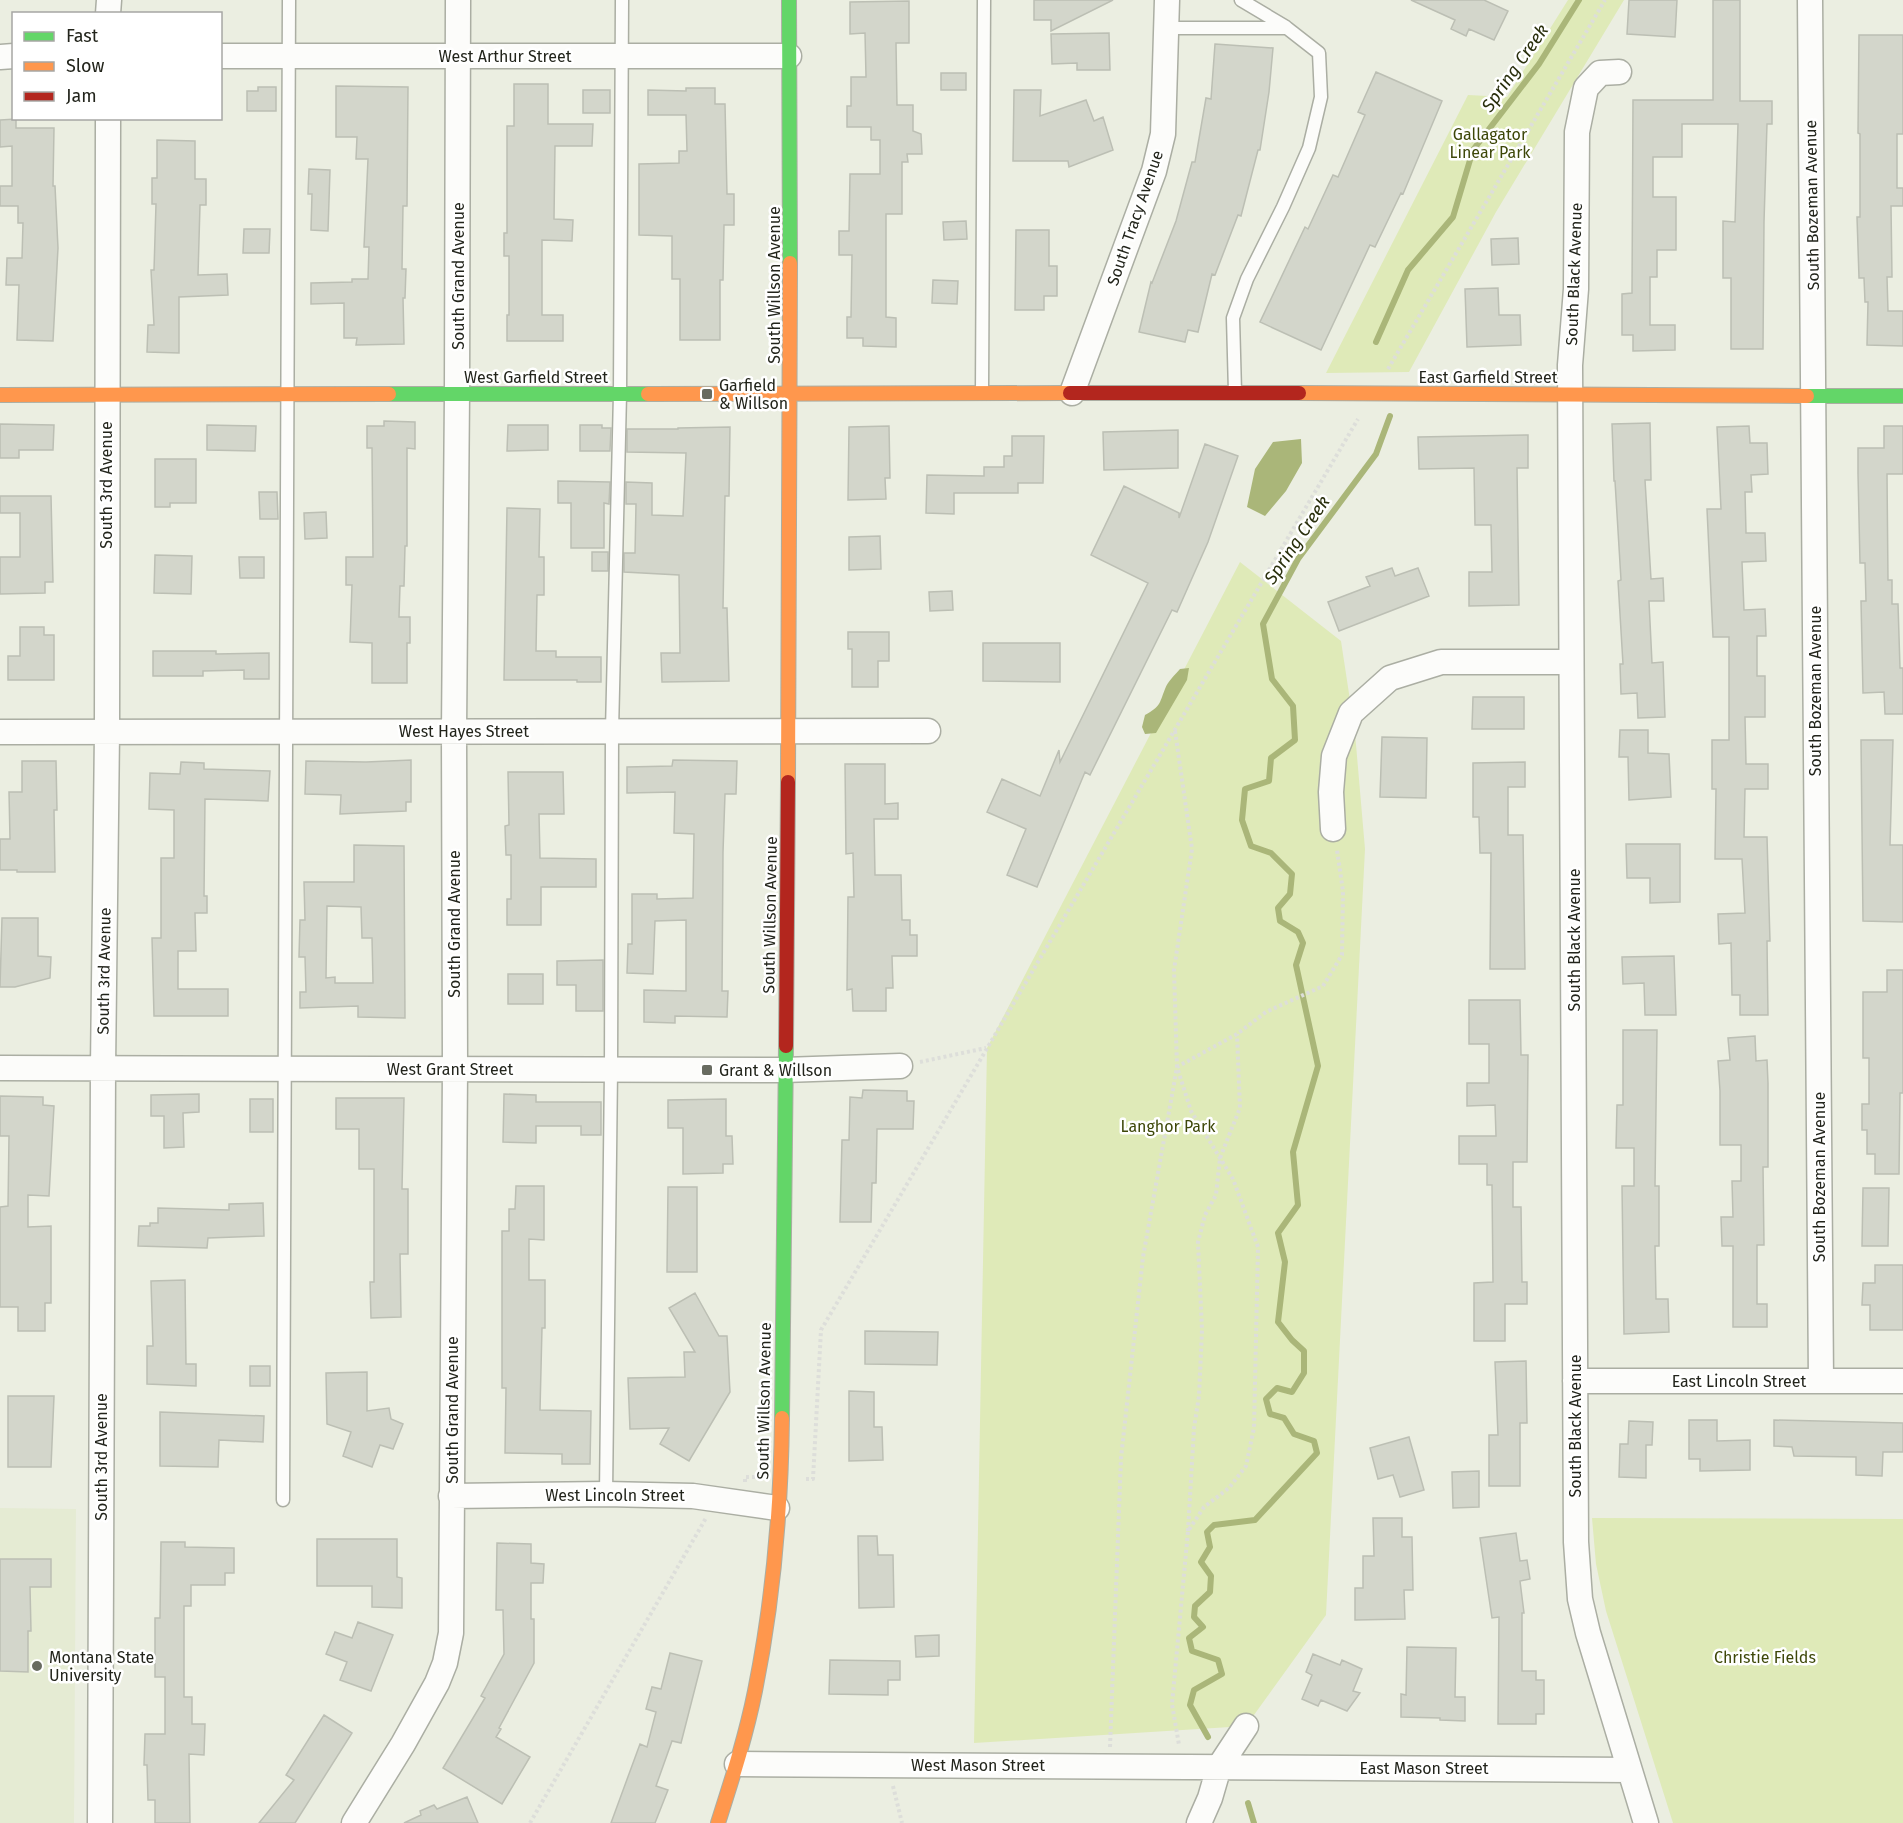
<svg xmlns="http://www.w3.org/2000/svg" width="1903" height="1823" viewBox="0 0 1903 1823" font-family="'Fira Sans',sans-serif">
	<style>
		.built { fill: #e5ebd3 }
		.green { fill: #dfeab8 }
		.water { fill: #aab679 }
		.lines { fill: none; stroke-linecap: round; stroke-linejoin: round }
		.stream { stroke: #aab679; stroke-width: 6 }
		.building { fill: #d3d6cb; stroke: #bcbfb4; stroke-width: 1.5; fill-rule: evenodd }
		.lane-casing { stroke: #abaea3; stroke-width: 15 }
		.street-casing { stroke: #abaea3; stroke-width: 27 }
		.fast-casing { stroke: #abaea3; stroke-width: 16 }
		.slow-casing { stroke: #abaea3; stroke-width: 16 }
		.jam-casing { stroke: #abaea3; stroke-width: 16 }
		.path { stroke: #dddeda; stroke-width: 4; stroke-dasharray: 3 3; stroke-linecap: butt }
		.lane { stroke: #fcfcfa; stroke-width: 12 }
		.street { stroke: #fcfcfa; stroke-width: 24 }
		.fast { stroke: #63d668; stroke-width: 14 }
		.slow { stroke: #ff974d; stroke-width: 14 }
		.jam { stroke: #b3261e; stroke-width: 14 }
		.poi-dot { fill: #686b60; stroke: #fff; stroke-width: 2 }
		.labels { text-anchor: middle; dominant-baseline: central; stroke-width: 5; stroke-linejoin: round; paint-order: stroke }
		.street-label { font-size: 16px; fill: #22241b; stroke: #fff }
		.park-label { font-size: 16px; fill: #3d4708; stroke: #fff }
		.poi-label { font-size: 16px; fill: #22241b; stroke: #fff; text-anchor: start }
		.water-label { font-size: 18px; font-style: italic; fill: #292f0c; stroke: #fff }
	</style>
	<rect width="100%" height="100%" fill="#ebeee1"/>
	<!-- built -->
	<path class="built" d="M0,1508l76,1 -2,314h-74z"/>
	<!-- green -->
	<path class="green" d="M1568,0h56l-128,212 -87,160 -83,1 142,-278 39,2z
		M1240,562l101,79 14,92 10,116 -39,766 -80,111 -272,17 13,-695z
		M1592,1518l311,1v304h-230l-67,-212 -10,-47z"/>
	<!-- water -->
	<path class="water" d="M1301,439l1,24 -16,28 -21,25 -18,-9 8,-38 18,-27z
		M1189,668l-2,12 -31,53 -11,1 -3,-7 3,-12c16,-9 14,-11 20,-26 3,-8 10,-14 15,-20z"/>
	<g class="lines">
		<!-- stream -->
		<path class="stream" d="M1376,342l32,-72 45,-53 20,-67 66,-86 40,-64
			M1208,1737l-18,-32 4,-15 28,-16 -4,-14 -26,-9 -3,-13 14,-11 -9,-10 1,-11 15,-14 1,-16 -10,-14 9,-15 -3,-15 7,-7 41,-5 62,-67 -3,-12 -20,-7 -10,-16 -14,-4 -4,-15 11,-11 15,4 12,-19v-22l-12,-11 -14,-18 7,-60 -7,-29 20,-28 -5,-53 25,-86 -22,-101 7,-22 -5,-11 -18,-11 -2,-13 12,-14 2,-20 -21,-21 -20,-7 -9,-26 3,-31 24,-8 2,-23 24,-18 -2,-34 -21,-27 -9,-55 35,-65 78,-105 14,-38
			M1248,1803l6,20"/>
	</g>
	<!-- building -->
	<path class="building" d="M1034,0h79l-62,31v-11h-17z
		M1411,0h73l24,11 -14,29 -25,-11 -3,7 -15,-7 4,-9z
		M1629,0h48l-2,37 -48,-3z
		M1713,0h27v101h32v23h-5l-3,98 -1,127h-32v-71h-8v-57l12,1 3,-98h-56v33h-29v40h23v53h-19v27h-7v48h25v25l-42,1v-16h-11v-41l10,-1 1,-193h80z
		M909,1v42h-13l1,62h16v26l8,3 1,20h-15l1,8h-6v52h-16v103l10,1v29l-33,-1v-8h-16v-21h4l1,-62h-13v-24h10l1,-57h30v-34h-9v-13h-24v-21h4v-29h15l-1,-44 -15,1v-32z
		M1109,33l1,37h-33v-7l-25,1 -1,-30z
		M1859,35h44v99h-6v54h6v18h-12l1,71h-5l1,34h15v35l-36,-1 1,-43h-3l-1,-24h-5l-2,-61h3v-83l-2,-1z
		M1215,44l58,4 -4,44 -9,58h-2l-17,66 -3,-1 -23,60 -3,-1 -14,58 -10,-2 -3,12 -46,-10 12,-50 1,1 24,-62 16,-59h3l11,-64 5,1z
		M1376,72l66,29 -39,93 -2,-1 -26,54 -5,-2 -49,105 -61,-28 45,-95 3,2 25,-54 5,2 27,-62 -7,-3z
		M941,73h25v17h-25z
		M514,84h34v40h45l-1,22h-37l-1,73 19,1 -1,21 -30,-1v75h21v26h-56v-26h2v-59h-5v-23h3v-107h7z
		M336,86l72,1 -1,119h-4l-1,63h4l-1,29h-2l1,46 -48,1 1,-7h-13v-35l-33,1v-21l41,-1v-3h16l1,-32h-5l4,-88h-12l1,-22h-21z
		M258,87h18v24h-29v-20h11z
		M686,88h29v16h10l2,90h7v31h-10l-1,55h-3v60h-40v-61h-8v-43l-33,-1v-71l40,-1v-12h8l-1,-36h-38v-25l38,1z
		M583,90h27v23h-27z
		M1014,90h27l-1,26 46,-16 8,21 9,-4 10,33 -44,17 -1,-6h-55z
		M16,119v9h38l-1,58h2l3,62 -5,93 -36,-1 2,-55h-13l1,-27h15l1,-35h-5v-17h-18v-20h12v-40l-12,1v-27z
		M157,140l38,1v38h11v26h-6l-2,70 29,-1 1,21 -49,2v56l-32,-1 1,-27h6l-3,-55h3l2,-66h-4v-26h5z
		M309,169l21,1 -2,61 -17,-1 1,-36h-4z
		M966,221l1,18 -23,1 -1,-18z
		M244,229h26l-1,24h-26z
		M1016,230h33v36h8v30h-13v14h-29z
		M1518,238l1,26 -27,1 -1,-26z
		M933,280l25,1 -1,23 -25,-1z
		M1498,288l1,27h21l1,30 -54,2 -2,-58z
		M384,421l31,1v27l-8,-1v98h-2l-1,40h-4l-1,31h11v26h-3v40h-35v-40l-22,-1 2,-57h-6v-28h27l-1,-109h-5v-22h17z
		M1650,423l1,57h-6l6,99 12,-1 1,23h-15l3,62 11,-1 2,55 -27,1 -1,-25 -16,1 -1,-30h3l-5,-83 3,-1 -6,-99h-1l-2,-57z
		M0,424l54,1 -1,25h-34v8h-19z
		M207,425l49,1 -1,25 -48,-1z
		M508,425h40v25l-41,1z
		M580,425h22v3h9l-1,23h-30z
		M889,426l1,52h-5l1,21 -38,1 1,-73z
		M1749,426l1,17h17l1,31 -17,1 1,17h-7l1,41h19l1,28 -24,1 2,48 21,-1 1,27h-9v40h8v41h-20l1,47h22v25h-23l-1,48h23l3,104h-3l1,74h-28v-20h-8l-1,-52 -12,1 -1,-30 27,-1 -3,-54h-27l1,-70h-4v-49h17v-103h-16l-6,-128h14l-4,-82z
		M1884,426h19v48h-16l1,106h4v24h6l2,64h3v46h-18l-1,-22 -21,1 -2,-92h5l-1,-38h-5l-2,-89v-26h26z
		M730,427l-1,69h-4l-2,112h4l2,73 -67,1 -1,-29h19l-1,-78 -55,-3v-19h11l1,-49h-10v-22l26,1v32l31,1 3,-63 -59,-1v-23h51v-1z
		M1178,430v38l-74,2 -1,-38z
		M1528,435v33h-11l2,137 -50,1v-34h23l-1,-47h-16l-1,-57 -55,1 -1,-32z
		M1012,436h32l-1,47h-25v10h-64v21l-28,-1 1,-38 57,1v-9h20v-11h8z
		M1205,444l33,12 -30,86 -31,70 -5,-2 -82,165 -5,-3 -48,115 -30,-12 19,-46 -39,-17 15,-33 38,17 19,-46 1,12 88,-179 -57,-28 33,-69 55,27v5z
		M155,459h41v44h-26v4h-15z
		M558,481l52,1 -1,22 -5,-1v45h-33v-45h-13z
		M259,492h18l1,27h-18z
		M0,496h51l2,86h-8v11l-45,1v-37h20v-44h-20z
		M507,508l33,1 -1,48h5v38h-7l-1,56h20v6h45v25h-24v-2h-73z
		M326,512l1,26 -22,1 -1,-26z
		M880,536l1,33 -32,1v-33z
		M592,552h16v19h-16z
		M155,555l37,1 -1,38 -37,-1z
		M239,557h25v21h-24z
		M1392,568l3,8 23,-8 11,28 -90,35 -11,-29 42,-16 -4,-9z
		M952,591l1,19 -23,1 -1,-19z
		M20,627h24v8h10v45h-46v-24h12z
		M848,632h41v29h-11v26h-26v-38h-4z
		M983,643h77v39l-77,-1z
		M153,651h63v3l53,-1v26h-25v-9l-41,1v5h-50z
		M1473,697h51v32h-52z
		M1620,730h28v23l21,1 2,43 -42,3 -1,-43h-9z
		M1382,737l45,1 -1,60 -46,-1z
		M1861,740h32l-3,105h13v77l-40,-1z
		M411,760v42h-5v9l-66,3 1,-19 -36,-1 1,-33 60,1z
		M673,760l64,1 -1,33h-11l-2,58 -1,139h6l-1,26 -52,-1v7l-31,-1v-32l42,1v-71l-31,1 -2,53 -26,-1 1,-29h4v-50h25v5l36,-1 1,-64 -20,-1 1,-41 -48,1v-26l45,-1z
		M22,761h34l1,49h-3l1,62h-38v-2h-17v-31h10l-1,-47h13z
		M181,762l23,1v6l66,2 -2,30 -63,-2 -1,97h3v17h-12l1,38h-18v38h50v27h-74l-2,-78h9v-80h13v-48l-25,-1 1,-36 30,1z
		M1525,762v25h-17v48h15l2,134h-35l1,-116h-11l-1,-36h-6v-54z
		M845,764h40v40l13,-1v16h-24l1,56h26l1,45h8v15h7v21h-25l1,32h-7v23h-33l-1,-22 -5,1 1,-93h6l-1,-44 -7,1z
		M508,772h55l1,42h-25l1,44 56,1v28h-55v38h-34v-26h4v-44h-5l-1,-29 4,-1z
		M1626,844h54v58l-30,1v-25h-23z
		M354,845l50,1 1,172 -47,-1v-11l-58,2v-16h6l-1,-35h-6l1,-37h5l-1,-38h50zM327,906l34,1 1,31h10l1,45h-38v-6l-9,1z
		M2,918h36v38l13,1 -1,21 -35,9h-15z
		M1674,956l2,59h-31l-1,-32 -21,1 -1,-27z
		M603,960v51h-27v-26h-19v-24z
		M1887,970h16v123h-3l-1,81h-24v-20h-8v-24h-5v-26h7v-46h-6v-66h24z
		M508,974h35v30h-35z
		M1469,1000h51l1,55h7l-1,107h-14v45h8l1,75h5v22h-22v37h-31v-58l19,-1 -1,-97h-5v-21h-28v-28h37l-1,-31 -28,1v-23h22v-39h-20z
		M1623,1030h34l-2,156h4v60h-4l1,53h12l1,33 -45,2 -2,-148h12v-38h-18l1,-43h6z
		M1755,1036l1,25 11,-1 1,23v84h-5l1,78h-7v59h10v23h-34v-81h-11l-1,-29h12l-1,-36h9v-36h-21v-54l-2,-30 12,-1 -2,-22z
		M863,1090l44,1v10h7l-1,28h-36l-1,54h-4l-1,39h-31l2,-82h7l1,-43 12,1z
		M199,1094v18l-16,1 1,34 -20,1v-32h-13v-21z
		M504,1094l32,1v7h65v33h-20v-9h-45v17l-33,-1z
		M0,1096l43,1v8l11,1 -5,90 -21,-1v32l23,-1v77h-6v28h-27v-24h-18v-100l8,-1 1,-70h-9z
		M336,1098h68l-2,91h6v65h-8l1,63 -30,1 -1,-36h4v-113h-15v-40h-23z
		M250,1099h23v33h-23z
		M726,1099v37h6l1,28h-10v9l-40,1v-46h-15v-28z
		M516,1186h28v54l-15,-1v41h16v48h-3l-2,82 51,1 -1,53h-28v-10l-57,-1 1,-65h-4v-157h7v-22h6z
		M668,1187h29v85h-30z
		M1863,1188h26l-1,58h-26z
		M263,1203l1,33 -56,2 -1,10 -69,-2 1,-20h11v-3h8v-15l71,2v-6z
		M1875,1265h28v65h-33v-25h-8l1,-22h12z
		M185,1280l1,84h10v22l-49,-2v-38h6l-2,-65z
		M695,1293l24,43h8l3,56 -41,69 -29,-17 9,-16 -39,1 -2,-51 57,-1 -1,-25h11l-26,-44z
		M865,1331l73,1 -1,33 -72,-1z
		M1526,1361l1,62h-7v63h-31v-51h9l-3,-73z
		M250,1366h20v20h-20z
		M367,1372v39l22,-3 2,11 12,5 -10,25 -13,-4 -8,22 -29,-11 8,-24 -24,-8 -1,-51z
		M849,1391l25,1v35h8l1,33 -34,1z
		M8,1396h46l-3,71h-43z
		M160,1412l104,4 -1,26 -44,-2 -1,27 -58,-1z
		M1689,1420h28v21l33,-1v30l-50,1v-12h-11z
		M1774,1420l129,3v29h-20l-1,24 -26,-1v-18l-62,-1 -2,-9 -18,-1z
		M1629,1421l24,1 -1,23h-6v33l-27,-1 1,-33h8z
		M1409,1437l15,53 -24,7 -7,-22 -15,4 -8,-31z
		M1479,1471v36l-26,1 -1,-36z
		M1373,1518h29v19h10l1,53h-9l1,29 -50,1v-32h8v-32h11z
		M1516,1533l4,28 7,-1 3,19 -10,2 4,32h-2v58h14v9h8v34h-8v10h-38l1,-107 -7,1 -12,-80z
		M858,1536h19l1,19h15l1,52 -35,1z
		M317,1539h80v38l5,1v30l-30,-1v-21h-55z
		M161,1542h24v5l49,1v25h-9v12h-34v21h-7v91h8v27h13l-1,31 -15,-1 1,69h-35v-23h-7l-1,-35h-3l1,-31h20v-57h-10v-59h5z
		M497,1543l34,1v19l13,1 -1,19h-12v36h3v44l-35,65 2,1 -5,8 34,20 -28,47 -59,-36 42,-70 -4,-2 23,-42 -1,-44h-7z
		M0,1559h51v28h-21l1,44h-3v41l-28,-1z
		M358,1622l35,13 -22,56 -31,-11 7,-18 -21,-8 9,-22 17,6z
		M939,1635v21l-23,1 -1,-21z
		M1407,1647l49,1 -1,49h10v24l-25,-1v-2l-39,-1v-23l5,1z
		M670,1653l32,8 -21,82 -9,-2 -16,45 12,4 -13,33h-44l29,-79 7,3 9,-35 -10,-3 6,-22 9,2z
		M1313,1654l27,11 2,-5 20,9 -9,22 7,2 -13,18 -26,-11 -3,6 -16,-7 10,-24 -6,-3z
		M830,1660l70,1v19h-12v15l-59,-1z
		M324,1715l28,18 -57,90h-36l35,-43 -8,-5z
		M467,1797l11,26h-74l17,-8 -1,-4 14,-6 3,4z"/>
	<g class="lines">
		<defs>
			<path id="lane" d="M1241,0l45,27
				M1166,28h121l32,25 2,44 -12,51 -26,59 -36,72 -14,39 2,74
				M982,392l2,-392
				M606,1494l5,-424 1,-339 8,-337 2,-394
				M283,1500l6,-1500"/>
			<path id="street" d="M1810,0l11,1381
				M108,14l1,-14
				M220,56h569
				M0,57l14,-1
				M1619,72l-19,1 -14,15 -9,44 -1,157 -6,76 6,1177 4,57 8,34 58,190
				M1072,393l82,-222 9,-37 4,-134
				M0,732l928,-1
				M1333,829l-2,-37 3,-36 17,-43 39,-35 51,-16h130
				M0,1068l784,2 116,-4
				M1575,1381h328
				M451,1496l155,-2 87,2 84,12
				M737,1764l892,6
				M100,1823l3,-755 4,-336 1,-614
				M354,1823l49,-79 34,-61 8,-20 6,-30 4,-564 -1,-338 3,-337 1,-394
				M1199,1823l11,-25 9,-31 27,-41"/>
			<path id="fast" d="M789,0l1,263
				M389,394h259
				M1807,396h96
				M782,1418l4,-372"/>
			<path id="slow" d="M1299,393l508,3
				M648,394l422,-1
				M0,395l389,-1
				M788,782l2,-519
				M718,1823c14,-44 28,-87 37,-132 18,-89 26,-183 27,-273"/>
			<path id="jam" d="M1070,393h229
				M786,1046l2,-264"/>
		</defs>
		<!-- lane casing -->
		<use href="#lane" class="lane-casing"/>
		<!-- street casing -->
		<use href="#street" class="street-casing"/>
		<!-- fast casing -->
		<use href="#fast" class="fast-casing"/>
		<!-- slow casing -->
		<use href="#slow" class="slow-casing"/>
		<!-- jam casing -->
		<use href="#jam" class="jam-casing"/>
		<!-- path -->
		<path class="path" d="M1388,369l217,-369
			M1175,731l17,118 -18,121 3,97 14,44 42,68 25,68 -4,181 -8,38 -17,22 -25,19 -16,24 -16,173 7,41
			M920,1062l66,-14
			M806,1479h7l8,-149 537,-911
			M745,1482v-5h11
			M1188,1531l6,-103 5,-32 3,-66 -4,-88 7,-27 11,-20 4,-37 20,-50 -3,-74
			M1110,1747l11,-289 22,-201 34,-190 60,-33 29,-22 57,-26 19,-31 1,-64 -6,-41
			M893,1786l9,37
			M530,1823l176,-305"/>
		<!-- lane -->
		<use href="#lane" class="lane"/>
		<!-- street -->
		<use href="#street" class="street"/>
		<!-- fast -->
		<use href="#fast" class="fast"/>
		<!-- slow -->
		<use href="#slow" class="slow"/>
		<!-- jam -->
		<use href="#jam" class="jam"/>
	</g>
	<!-- markers -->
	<g class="poi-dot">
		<rect x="701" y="388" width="12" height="12" rx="3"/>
		<rect x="701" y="1064" width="12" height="12" rx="3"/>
		<circle cx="37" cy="1666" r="6"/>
	</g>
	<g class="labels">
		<!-- street labels -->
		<g class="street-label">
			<text x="505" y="56">West Arthur Street</text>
			<text transform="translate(1812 205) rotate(-91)">South Bozeman Avenue</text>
			<text transform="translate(1135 218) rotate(-71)">South Tracy Avenue</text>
			<text transform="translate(1574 274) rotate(-88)">South Black Avenue</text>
			<text transform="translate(458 276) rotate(-90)">South Grand Avenue</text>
			<text transform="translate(774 285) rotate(-90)">South Willson Avenue</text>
			<text x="536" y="377">West Garfield Street</text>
			<text x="1488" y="377">East Garfield Street</text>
			<text transform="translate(106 485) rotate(-90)">South 3rd Avenue</text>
			<text transform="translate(1815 691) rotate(-90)">South Bozeman Avenue</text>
			<text x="464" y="731">West Hayes Street</text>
			<text transform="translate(770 915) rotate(-89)">South Willson Avenue</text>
			<text transform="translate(454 924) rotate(-90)">South Grand Avenue</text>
			<text transform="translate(1574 940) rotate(-90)">South Black Avenue</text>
			<text transform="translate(104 971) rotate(-89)">South 3rd Avenue</text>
			<text x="450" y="1069">West Grant Street</text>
			<text transform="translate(1819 1177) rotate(-90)">South Bozeman Avenue</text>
			<text x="1739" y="1381">East Lincoln Street</text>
			<text transform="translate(764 1401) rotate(-89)">South Willson Avenue</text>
			<text transform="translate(452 1410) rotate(-90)">South Grand Avenue</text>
			<text transform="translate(1575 1426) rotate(-90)">South Black Avenue</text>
			<text transform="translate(101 1457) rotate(-90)">South 3rd Avenue</text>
			<text x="615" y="1495">West Lincoln Street</text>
			<text x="978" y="1765">West Mason Street</text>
			<text x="1424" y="1768">East Mason Street</text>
		</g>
		<!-- park labels -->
		<g class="park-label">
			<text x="1490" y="134">Gallagator<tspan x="1490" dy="18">Linear Park</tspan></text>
			<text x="1168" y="1126">Langhor Park</text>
			<text x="1765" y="1657">Christie Fields</text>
		</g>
		<!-- poi labels -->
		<g class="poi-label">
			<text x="719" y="385">Garfield<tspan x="719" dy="18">&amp; Willson</tspan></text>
			<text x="719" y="1070">Grant &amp; Willson</text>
			<text x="49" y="1657">Montana State<tspan x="49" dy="18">University</tspan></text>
		</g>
		<!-- water labels -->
		<g class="water-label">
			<text transform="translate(1515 68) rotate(-55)">Spring Creek</text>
			<text transform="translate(1297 540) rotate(-56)">Spring Creek</text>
		</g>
	</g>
	<!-- legend -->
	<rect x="12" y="12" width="210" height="108" fill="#ffffff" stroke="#a7a7a4" stroke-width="1.5"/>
	<rect x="24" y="32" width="30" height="9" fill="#63d668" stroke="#a7a7a4" stroke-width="1.5"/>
	<text x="66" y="42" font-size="18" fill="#22241b">Fast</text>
	<rect x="24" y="62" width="30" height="9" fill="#ff974d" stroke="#a7a7a4" stroke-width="1.5"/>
	<text x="66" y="72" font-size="18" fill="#22241b">Slow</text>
	<rect x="24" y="92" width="30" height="9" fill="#b3261e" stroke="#a7a7a4" stroke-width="1.5"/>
	<text x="66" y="102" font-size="18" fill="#22241b">Jam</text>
</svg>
